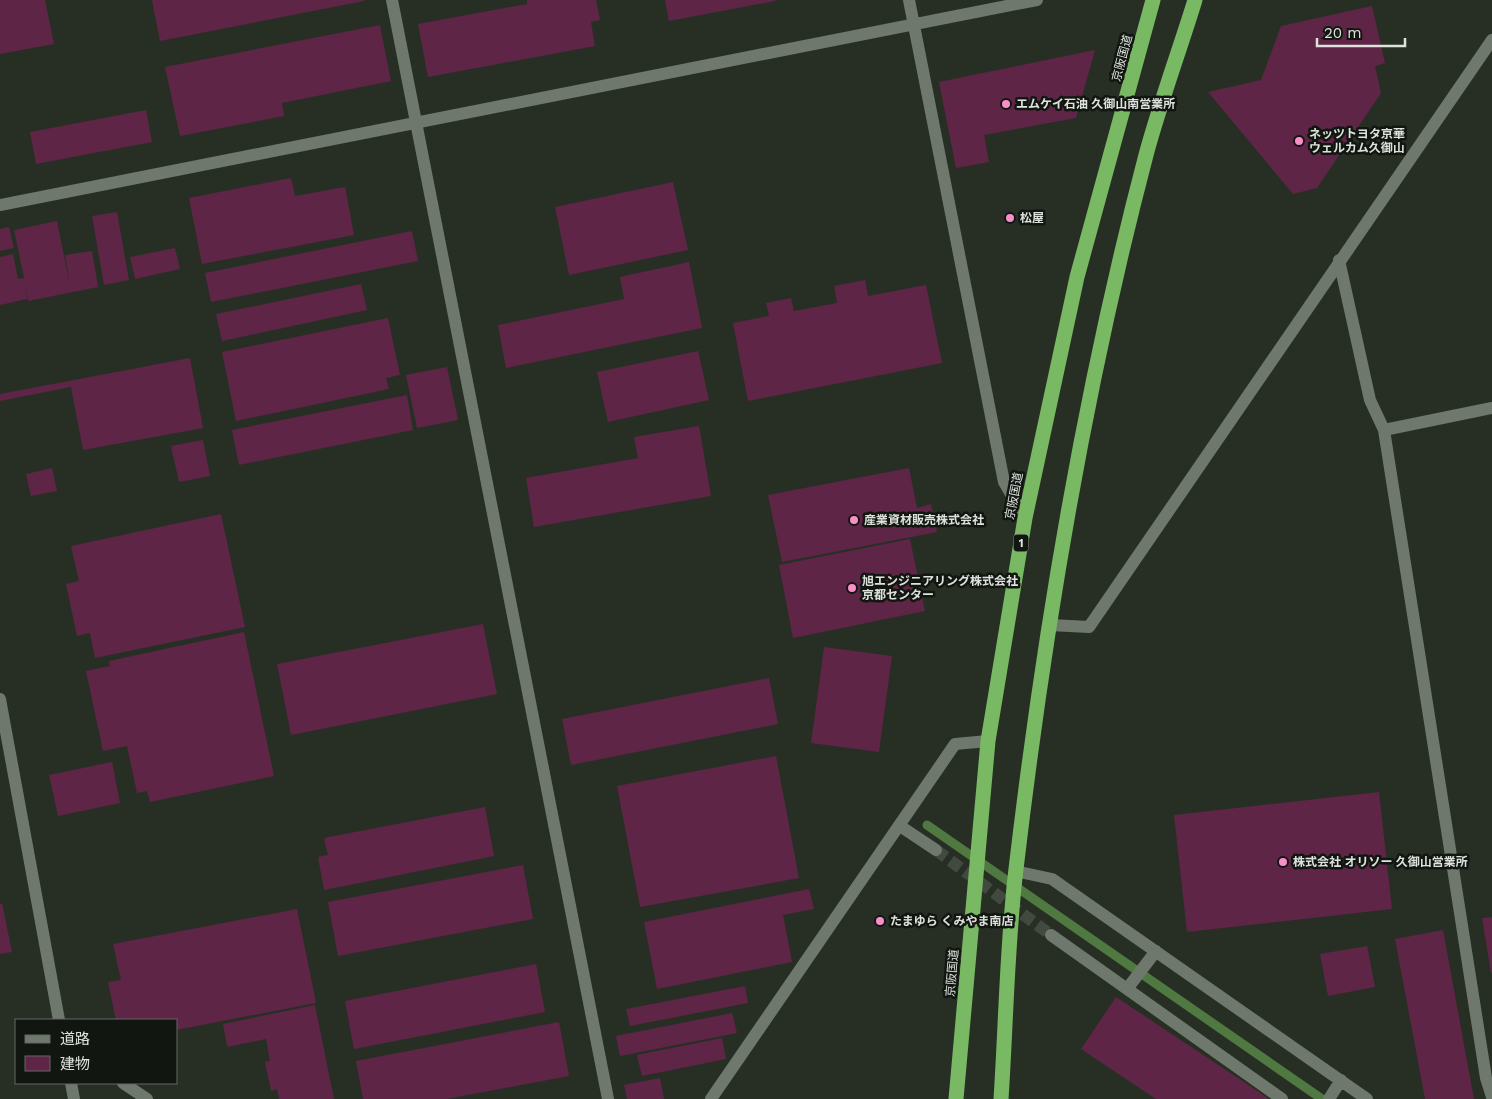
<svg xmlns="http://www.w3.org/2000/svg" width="1492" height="1099" viewBox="0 0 1492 1099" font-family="'Work Sans','Noto Sans JP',sans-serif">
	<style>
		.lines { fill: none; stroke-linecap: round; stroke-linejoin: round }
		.stream { stroke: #507942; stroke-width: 9 }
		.building { fill: #5e2546 }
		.minor-tunnel { stroke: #424a40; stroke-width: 12; stroke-dasharray: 12 6; stroke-linecap: butt }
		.minor { stroke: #6f786c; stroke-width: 12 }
		.highway { stroke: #79b963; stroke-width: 15 }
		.poi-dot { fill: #f98fc9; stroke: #121611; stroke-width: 2 }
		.labels { text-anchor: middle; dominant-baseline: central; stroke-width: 5; stroke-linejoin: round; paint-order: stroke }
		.shield { fill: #121611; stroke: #a0a59f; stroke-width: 1 }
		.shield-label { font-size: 11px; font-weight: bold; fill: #dde2dc }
		.street-label { font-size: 12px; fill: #dde2dc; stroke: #121611 }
		.poi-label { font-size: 12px; font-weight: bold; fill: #dde2dc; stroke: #121611; text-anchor: start }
	</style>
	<rect width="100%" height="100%" fill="#272f25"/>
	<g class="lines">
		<!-- stream -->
		<path class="stream" d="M927,825l395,274"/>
	</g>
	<!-- building -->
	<path class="building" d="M0,0h45l9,44 -54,10z
		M152,0h212v1l-204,40z
		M527,0h69l4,20 -9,2 4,24 -167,31 -10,-53 109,-20z
		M665,0h110v1l-106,20z
		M1372,6l13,57 -10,3 6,27 -64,95 -24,6 -85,-102 53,-12 20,-54z
		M380,25l11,56 -109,22 2,13 -104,20 -15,-69z
		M1095,50l-19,68 -92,17 5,27 -33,6 -17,-86z
		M146,110l6,32 -116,22 -6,-32z
		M291,178l4,18 50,-9 9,48 -152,29 -13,-66z
		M673,182l15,68 -119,25 -14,-68z
		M117,212l12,68 -25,5 -12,-69z
		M57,221l13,65 -5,-31 27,-4 6,36 -70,14 -3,-16 2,14 -27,6v-48l13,-3 5,25 6,-1 -10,-48z
		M9,227l5,21 -14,3v-22z
		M412,231l6,30 -207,41 -6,-29z
		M175,248l5,21 -45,10 -5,-22z
		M689,262l13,66 -196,40 -8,-43 126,-26 -4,-22z
		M865,280l3,16 58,-11 16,78 -194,38 -15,-78 36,-7 -3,-13 25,-5 3,13 43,-8 -3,-17z
		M361,284l6,26 -145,31 -6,-27z
		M388,318l12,57 -14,3 3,11 -153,32 -14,-69z
		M698,351l11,49 -101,22 -11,-50z
		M190,358l13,70 -120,22 -12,-63 -71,14v-7z
		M447,367l11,53 -41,8 -11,-53z
		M407,395l6,35 -174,35 -7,-35z
		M699,426l12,70 -177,31 -8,-49 112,-20 -4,-21z
		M203,440l7,36 -31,6 -8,-36z
		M52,468l5,23 -26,5 -5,-22z
		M909,468l8,40 14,-4 6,28 -155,30 -14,-67z
		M221,514l24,113 -150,31 -5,-25 -13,3 -11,-52 13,-3 -8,-35z
		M910,539l15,72 -132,27 -14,-73z
		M483,624l14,70 -206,41 -14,-71z
		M244,632l30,144 -124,26 -3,-11 -10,2 -10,-47 -24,5 -17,-80 24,-5 -1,-5z
		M824,647l68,9 -13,96 -68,-9z
		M769,678l9,46 -207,41 -9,-46z
		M776,756l23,122 -159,29 -23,-121z
		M112,762l8,41 -62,13 -9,-41z
		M1379,792l13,117 -205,23 -13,-117z
		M485,807l9,49 -170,34 -6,-33 10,-2 -4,-17z
		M523,865l10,54 -195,37 -10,-54z
		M809,889l5,20 -31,6 9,47 -135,27 -13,-67z
		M2,903l10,49 -12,2v-50z
		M297,909l19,94 -140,27v-10h-60l-8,-38 13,-2 -8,-36z
		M1492,917v56h-1l-9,-55z
		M1443,930l31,169h-49l-30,-160z
		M1367,946l8,41 -47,9 -8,-42z
		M536,964l9,48 -191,37 -9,-48z
		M745,986l3,17 -118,23 -4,-17z
		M1116,997l128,85 25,17h-113l-75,-50z
		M315,1005l19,94h-55l-2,-10 -6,2 -6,-29 5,-1 -4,-22 -39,8 -4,-23z
		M732,1013l5,20 -117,23 -4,-20z
		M559,1022l10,54 -122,23h-84l-7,-38z
		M722,1038l4,21 -84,17 -5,-21z
		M660,1078l4,21h-37l-3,-14z"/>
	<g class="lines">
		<!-- minor-tunnel -->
		<path class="minor-tunnel" d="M936,850l115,85"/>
		<!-- minor -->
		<path class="minor" d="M392,0l216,1099
			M909,0l95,482 21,36
			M0,205l1037,-205
			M1339,260l31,140 14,30 102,648 6,19
			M1384,430l108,-22
			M1050,625l39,2 403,-587
			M0,699l59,321
			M900,826l36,24
			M1015,871l37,8 315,220
			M1051,935l231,164
			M1127,989l29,-38
			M71,1083l3,16
			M123,1083l24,16
			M711,1099l244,-355 33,-3
			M1329,1099l12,-19"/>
		<!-- highway -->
		<path class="highway" d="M956,1099l32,-358 37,-223 52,-241 76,-277
			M1001,1099c5,-75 6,-156 15,-230 28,-238 69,-482 130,-714 14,-52 33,-103 49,-155"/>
	</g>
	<!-- markers -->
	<g class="poi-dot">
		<circle cx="1006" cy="104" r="5"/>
		<circle cx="1299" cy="141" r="5"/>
		<circle cx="1010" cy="218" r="5"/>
		<circle cx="854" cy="520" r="5"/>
		<circle cx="852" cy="588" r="5"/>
		<circle cx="1283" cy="862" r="5"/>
		<circle cx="880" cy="921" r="5"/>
	</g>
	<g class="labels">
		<!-- shield labels -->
		<rect class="shield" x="1013.5" y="534.5" width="15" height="17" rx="4"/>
		<g class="shield-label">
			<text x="1021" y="543">1</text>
		</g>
		<!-- street labels -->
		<g class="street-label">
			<text transform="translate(1122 58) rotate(-75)">京阪国道</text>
			<text transform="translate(1014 496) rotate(-79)">京阪国道</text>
			<text transform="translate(952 973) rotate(-85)">京阪国道</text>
		</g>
		<!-- poi labels -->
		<g class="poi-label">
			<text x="1016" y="104">エムケイ石油 久御山南営業所</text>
			<text x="1309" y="134">ネッツトヨタ京華<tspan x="1309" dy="14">ウェルカム久御山</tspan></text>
			<text x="1020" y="218">松屋</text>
			<text x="864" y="520">産業資材販売株式会社</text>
			<text x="862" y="581">旭エンジニアリング株式会社<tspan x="862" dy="14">京都センター</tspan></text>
			<text x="1293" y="862">株式会社 オリソー 久御山営業所</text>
			<text x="890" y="921">たまゆら くみやま南店</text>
		</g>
	</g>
	<!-- legend -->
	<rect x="15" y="1019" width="162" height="65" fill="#121611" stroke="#636862"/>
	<rect x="25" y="1035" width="25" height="8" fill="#6f786c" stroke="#636862"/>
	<text x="60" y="1044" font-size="15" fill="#dde2dc">道路</text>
	<rect x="25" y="1056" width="25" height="15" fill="#5e2546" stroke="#636862"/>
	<text x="60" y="1069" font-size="15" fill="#dde2dc">建物</text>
	<!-- scale -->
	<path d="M1317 38v8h88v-8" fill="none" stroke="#dde2dc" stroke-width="2.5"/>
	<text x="1324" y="38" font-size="15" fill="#dde2dc" stroke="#121611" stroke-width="4" paint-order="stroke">20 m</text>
</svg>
